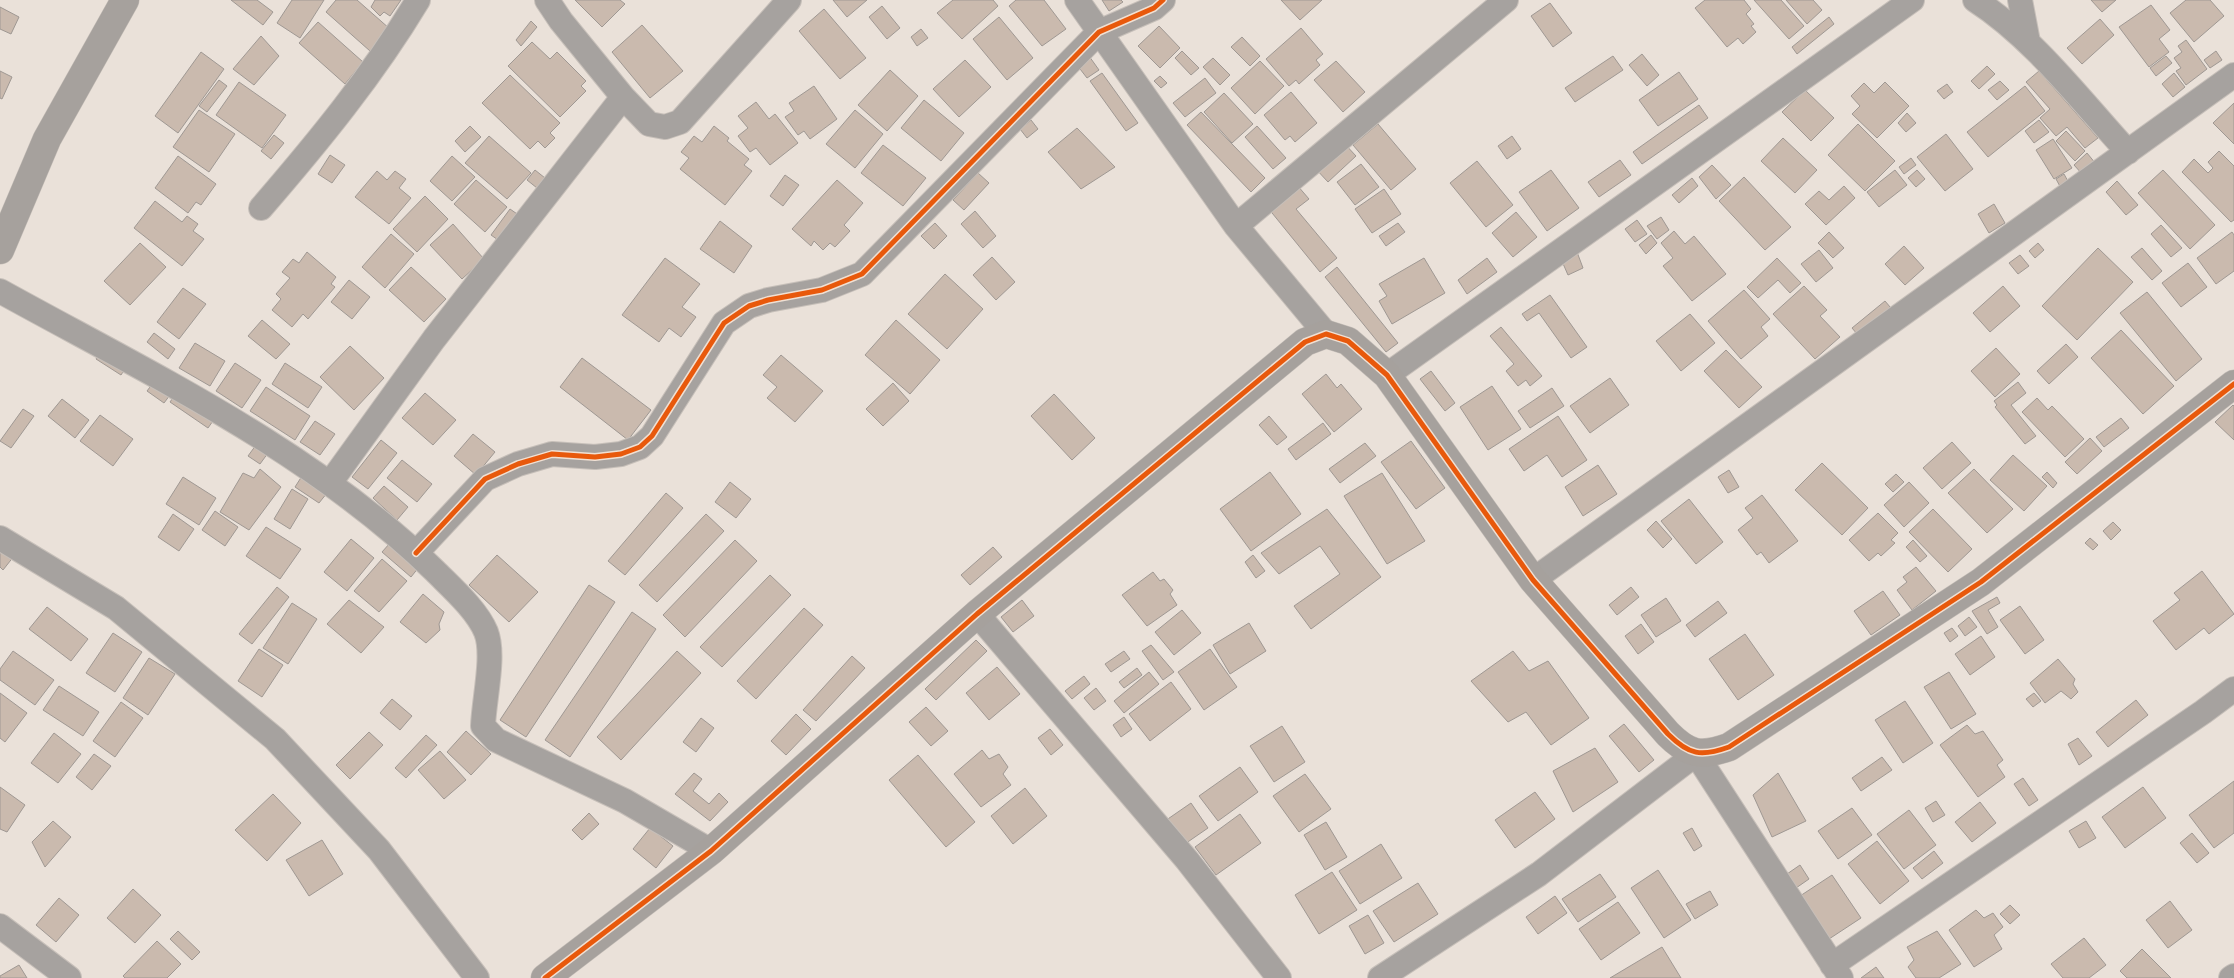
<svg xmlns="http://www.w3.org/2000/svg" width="2234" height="978" viewBox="0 0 2234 978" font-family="'Nunito Sans',sans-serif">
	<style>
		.building { fill: #cabaae; stroke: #9f9893 }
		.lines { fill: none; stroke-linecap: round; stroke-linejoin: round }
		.street-casing { stroke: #c6bfb9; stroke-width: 26 }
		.secondary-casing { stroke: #c6bfb9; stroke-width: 29 }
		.street { stroke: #a6a29f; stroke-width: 24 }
		.secondary { stroke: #a6a19d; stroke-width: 28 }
		.cycleway-casing { stroke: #f0e0d3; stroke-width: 8 }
		.cycleway { stroke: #e8590c; stroke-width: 5 }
	</style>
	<rect width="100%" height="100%" fill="#eae1d9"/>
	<!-- building -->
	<path class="building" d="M231,0h26l16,12 -10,13z
		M292,0h32l-24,38 -23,-15z
		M336,0h21l33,29 -20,22 -44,-39z
		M375,0h26l-11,16 -6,-4 -4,4 -9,-9z
		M575,0h45l5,4 -23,23z
		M833,0h34l-20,17z
		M953,0h40l5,6 -36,33 -25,-26z
		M1016,0h28l22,29 -24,17 -33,-40z
		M1102,0h19l2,2 -14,9z
		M1281,0h41l-22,20z
		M1705,0h39l7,9 -5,5 8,10 -3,2 5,6 -13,12 -5,-6 -11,9 -32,-39z
		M1754,0h27l23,26 -15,13z
		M1786,0h27l9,10 -15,14z
		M2091,0h25l-14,12z
		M2186,0h24l14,16 -30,26 -24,-29z
		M1550,3l22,30 -19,14 -22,-31z
		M2151,5l19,25 -11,9 10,13 -20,15 -30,-40z
		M882,6l18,22 -13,11 -18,-22z
		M0,7l19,10 -8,17 -11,-5z
		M824,9l42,49 -26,21 -41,-48z
		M999,17l34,41 -26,22 -34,-41z
		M1829,17l5,7 -37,30 -5,-7z
		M2100,19l14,16 -32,29 -15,-16z
		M531,21l6,6 -16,19 -5,-6z
		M318,22l45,40 -18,22 -46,-41z
		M642,25l41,46 -33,27 -38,-46z
		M1159,26l21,22 -20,20 -22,-22z
		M1301,28l22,26 -7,6 4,5 -21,19 -3,-4 -7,6 -23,-27z
		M921,29l7,9 -11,8 -6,-9z
		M261,36l18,20 -25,29 -21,-16z
		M1242,37l18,19 -10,10 -19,-19z
		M2186,40l21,29 -21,16 -10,-14 5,-3 -7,-10 8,-6 -4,-6z
		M532,42l18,17 7,-7 29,29 -5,5 5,5 -26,26 -52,-51z
		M1182,51l17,17 -8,7 -16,-17z
		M2216,51l6,9 -12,8 -6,-8z
		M201,52l23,17 -46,64 -23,-17z
		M1642,54l17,21 -12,11 -18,-21z
		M1089,56l10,14 -12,8 -10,-13z
		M1613,56l10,14 -48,32 -10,-14z
		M2166,56l6,7 -16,13 -6,-8z
		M1213,58l17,17 -10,10 -17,-18z
		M965,60l26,27 -32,30 -26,-28z
		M1260,61l24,25 -29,28 -24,-26z
		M1336,61l29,31 -22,20 -29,-32z
		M1987,66l8,8 -16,15 -8,-8z
		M890,70l28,26 -31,35 -29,-26z
		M0,71l12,6 -10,22 -2,-1z
		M2039,71l59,67 -13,10 -18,-21 -11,9 -16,-18 10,-9 -24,-27z
		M1679,72l19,27 -40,27 -19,-26z
		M1102,73l36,50 -12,8 -36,-50z
		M2174,73l11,14 -12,10 -11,-13z
		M510,75l50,48 -10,10 5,5 -10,10 -7,-7 -8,8 -48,-46z
		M1160,76l7,7 -6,5 -7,-7z
		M1205,78l11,15 -31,24 -12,-14z
		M219,80l8,6 -20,26 -8,-6z
		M2000,81l9,9 -12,10 -9,-10z
		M239,82l47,33 -24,33 -46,-33z
		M1885,82l24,24 -32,32 -25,-24 8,-8 -9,-10 13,-13 10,10z
		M1947,84l6,8 -9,7 -7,-8z
		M814,86l23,33 -27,20 -6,-8 -6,4 -13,-18 9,-6 -5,-8z
		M2025,86l20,25 -57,46 -21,-25z
		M1805,90l29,28 -23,23 -29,-29z
		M1291,92l26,31 -22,19 -5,-6 -5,4 -21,-25z
		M1224,93l29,31 -21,19 -28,-31z
		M924,100l40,33 -23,28 -40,-33z
		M756,102l13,17 6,-5 23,29 -28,22 -14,-17 -6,4 -12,-16 10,-8 -10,-12z
		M2234,103v41l-21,-21z
		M1699,105l9,13 -66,46 -9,-12z
		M199,110l36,24 -26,38 -36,-25z
		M855,110l28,24 -28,34 -29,-24z
		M1201,112l64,66 -14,14 -64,-67z
		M1907,113l9,10 -10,9 -8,-9z
		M1031,120l7,9 -11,9 -7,-9z
		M2039,120l10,12 -15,11 -9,-12z
		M1378,124l38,45 -25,21 -38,-45z
		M1858,124l37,37 -30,30 -37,-36z
		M470,126l11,11 -16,15 -10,-11z
		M714,126l15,12 -2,3 22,18 -5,6 8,6 -27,34 -45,-36 9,-11 -8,-6 13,-16 8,6z
		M1257,126l29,32 -13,11 -28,-32z
		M1077,128l38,39 -34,22 -33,-37z
		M2066,131l19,20 -10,10 -19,-20z
		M1946,134l27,35 -28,22 -28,-34z
		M274,135l10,8 -13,16 -10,-8z
		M489,136l42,37 -24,26 -42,-36z
		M1512,136l9,13 -14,10 -9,-13z
		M1783,138l34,32 -22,23 -34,-32z
		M2053,139l19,29 -18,11 -18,-29z
		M1343,142l13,14 -28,26 -13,-14z
		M883,145l43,33 -23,28 -42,-33z
		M2219,151l15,15v54l-3,2 -49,-50 12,-13 14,14 5,-5 -5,-6z
		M2087,153l9,11 -13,11 -9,-10z
		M330,155l15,10 -13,18 -14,-9z
		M178,156l38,28 -15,21 -5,-3 -8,11 -33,-25z
		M452,156l23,21 -23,24 -22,-20z
		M1911,158l5,7 -12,9 -5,-7z
		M1620,160l11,15 -32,22 -11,-15z
		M1477,161l36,44 -27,22 -36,-44z
		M1361,164l18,23 -24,18 -18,-23z
		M1712,165l19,20 -15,14 -17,-22z
		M535,170l10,8 -8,10 -10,-8z
		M1551,170l28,38 -32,23 -28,-39z
		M1895,170l12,15 -28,22 -12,-15z
		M1917,170l8,9 -9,8 -8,-9z
		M2163,170l52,55 -25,24 -52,-56z
		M377,171l10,9 8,-9 11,8 -7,9 12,10 -22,26 -34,-27z
		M978,173l11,10 -25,27 -11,-10z
		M2064,174l6,11 -8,5 -6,-11z
		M785,175l14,10 -16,21 -13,-10z
		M1744,177l47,50 -26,23 -46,-49z
		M1692,178l6,8 -19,17 -7,-8z
		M476,180l31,27 -22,25 -31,-28z
		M837,180l26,23 -19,22 6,6 -15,16 -5,-4 -7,7 -9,-9 -3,5 -19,-17z
		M2117,181l21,24 -12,10 -20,-23z
		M1297,185l12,14 -13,10 41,49 -17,14 -52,-64z
		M1844,186l11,12 -29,27 -21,-21 14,-13 10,9z
		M1384,189l17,25 -29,19 -17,-24z
		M425,196l23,23 -31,33 -24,-23z
		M155,201l27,21 5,-6 11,8 -5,7 11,8 -22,27 -48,-38z
		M1994,204l11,19 -16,10 -11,-19z
		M510,209l10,7 -19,26 -10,-7z
		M975,211l21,25 -13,12 -22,-24z
		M1516,212l21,25 -24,20 -21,-24z
		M1661,217l8,13 -12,9 -10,-13z
		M1637,220l10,14 -12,8 -10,-13z
		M720,221l32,25 -18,27 -34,-24z
		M935,223l12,13 -13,13 -13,-13z
		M1398,223l7,9 -19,14 -7,-10z
		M453,224l31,35 -22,20 -32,-34z
		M2161,225l21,23 -11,9 -20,-23z
		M1674,231l11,13 9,-8 32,38 -34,27 -29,-35 10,-8 -12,-15z
		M1829,232l15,16 -11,10 -15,-15z
		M2232,232l2,3v36l-18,13 -19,-26z
		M391,234l23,20 -29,34 -23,-21z
		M1651,235l6,8 -11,11 -7,-9z
		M140,243l26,24 -36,38 -26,-24z
		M2038,243l6,7 -9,8 -6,-7z
		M1904,246l20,22 -19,17 -20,-21z
		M2098,248l35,34 -56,58 -35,-34z
		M2142,248l20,23 -10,9 -21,-23z
		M1819,250l14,18 -17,14 -15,-18z
		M307,252l29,25 -5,7 4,3 -27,32 -5,-5 -11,13 -20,-17 9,-11 -5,-5 14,-16 -8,-6 11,-13 6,4z
		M1577,252l6,16 -15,7 -7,-16z
		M2020,255l9,11 -11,8 -9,-11z
		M992,257l23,25 -19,18 -23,-25z
		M665,258l35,26 -18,23 14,10 -15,20 -12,-9 -10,14 -37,-27z
		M1424,258l21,35 -53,31 -13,-23 8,-5 -8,-12z
		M1487,258l10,14 -30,22 -9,-14z
		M1777,258l24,25 -11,10 -12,-13 -20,18 -11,-11z
		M2188,263l19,24 -26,20 -19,-24z
		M411,267l35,32 -22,23 -35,-32z
		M1337,267l61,76 -12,9 -61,-75z
		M945,274l38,35 -36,40 -39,-35z
		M349,280l21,17 -18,22 -21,-17z
		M1804,286l23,24 -7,6 20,21 -25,22 -42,-45z
		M2003,286l17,20 -30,26 -17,-19z
		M183,288l23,16 -27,35 -22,-17z
		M1744,290l26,29 -9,8 7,9 -27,23 -33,-38z
		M2147,292l55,67 -26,22 -56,-68z
		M1550,295l37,52 -16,11 -32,-45 -12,8 -5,-7z
		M1885,301l11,13 -33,27 -11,-13z
		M1690,314l25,29 -34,28 -25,-30z
		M262,320l28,24 -14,15 -28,-23z
		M896,320l44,40 -30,34 -45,-39z
		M1501,327l41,49 -12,10 -4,-6 -8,6 -12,-15 8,-7 -24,-28z
		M2121,330l53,56 -31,28 -52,-56z
		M154,333l21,16 -7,10 -21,-17z
		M195,343l30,18 -15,25 -31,-18z
		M2066,344l12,13 -29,27 -12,-13z
		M105,345l25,16 -9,14 -25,-16z
		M350,346l34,32 -30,32 -34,-33z
		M1996,348l24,26 -25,23 -24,-26z
		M1726,350l36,37 -23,21 -35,-37z
		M781,355l42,36 -28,31 -28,-24 10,-11 -14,-12z
		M582,358l69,52 -23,30 -68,-53z
		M235,363l26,17 -19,28 -26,-17z
		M285,363l37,24 -14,21 -36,-24z
		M1431,371l24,32 -10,8 -25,-32z
		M1326,374l11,14 4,-4 21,25 -28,23 -32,-38z
		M1610,378l19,27 -39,28 -20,-27z
		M156,379l17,12 -9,12 -17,-12z
		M2018,382l8,11 -15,12 25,31 -11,8 -30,-37 2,-2 -3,-4z
		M893,383l16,18 -26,25 -17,-17z
		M1492,386l29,43 -33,21 -28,-43z
		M266,387l44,29 -15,24 -45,-29z
		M1552,388l12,18 -34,22 -12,-17z
		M177,392l38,26 -7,10 -38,-26z
		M425,393l31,27 -23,25 -31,-27z
		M1054,394l41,44 -23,22 -41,-44z
		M2037,398l11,12 4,-4 32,33 -19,18 -43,-45z
		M62,399l27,21 -14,18 -27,-22z
		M2233,405l1,1v34l-19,-18z
		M23,409l11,7 -23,32 -11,-7z
		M100,415l33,24 -20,27 -33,-25z
		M1269,416l18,21 -10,8 -18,-20z
		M1558,416l29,44 -25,17 -15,-22 -23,16 -15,-22z
		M2121,418l8,10 -25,19 -8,-10z
		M315,421l20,13 -15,21 -20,-13z
		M1323,423l8,11 -35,26 -8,-11z
		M473,434l22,18 -19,23 -22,-19z
		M2090,438l12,13 -25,23 -12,-12z
		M381,440l16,13 -29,36 -16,-12z
		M1411,441l34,47 -29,21 -35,-47z
		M1952,442l19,21 -29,26 -19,-21z
		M1365,443l11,13 -36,27 -11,-14z
		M256,445l12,8 -8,11 -12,-8z
		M2013,455l34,31 -23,25 -34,-31z
		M402,460l30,24 -15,18 -30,-24z
		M1822,463l46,45 -26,27 -47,-45z
		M1598,465l19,29 -34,22 -18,-29z
		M260,469l21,18 -32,43 -29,-18 23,-39 11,5z
		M1974,469l39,40 -26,24 -39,-40z
		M1729,470l10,17 -11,6 -10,-16z
		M1270,472l31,42 -50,37 -31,-42z
		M2047,472l10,11 -4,5 -11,-11z
		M1382,473l43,68 -38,23 -43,-68z
		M1896,474l8,8 -11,10 -8,-8z
		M302,476l25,17 -8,10 -24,-16z
		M183,477l33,21 -17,27 -33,-21z
		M730,482l21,17 -15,19 -21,-16z
		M1909,482l20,21 -25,24 -20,-22z
		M384,486l24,21 -11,13 -24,-22z
		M292,489l16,10 -18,30 -16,-10z
		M666,493l17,15 -58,67 -17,-14z
		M1762,495l36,46 -29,22 -8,-11 -4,3 -19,-25 15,-12 -8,-10z
		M1689,499l34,43 -27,22 -35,-43z
		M1327,509l54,68 -70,52 -17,-23 46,-32 -20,-28 -41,28 -18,-21z
		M1933,509l39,40 -24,23 -39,-40z
		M215,511l23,16 -13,19 -23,-16z
		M1878,513l20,20 -7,7 4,3 -14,13 -3,-3 -9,8 -20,-21z
		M173,514l21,15 -15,22 -21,-14z
		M706,514l18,17 -67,71 -18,-17z
		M1656,521l16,18 -9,9 -16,-18z
		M2113,522l8,8 -10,10 -8,-9z
		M266,527l35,22 -21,30 -34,-23z
		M0,538l18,13 -15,19 -3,-3z
		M2090,538l8,7 -5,5 -8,-7z
		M351,539l23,19 -27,33 -23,-19z
		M735,540l22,21 -72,76 -22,-22z
		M1913,540l14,16 -7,6 -14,-15z
		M390,543l29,24 -8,10 -29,-25z
		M993,547l9,10 -32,28 -9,-10z
		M497,555l41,37 -29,30 -40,-37z
		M1253,555l12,16 -9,7 -11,-16z
		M382,559l25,22 -28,31 -25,-21z
		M1916,567l20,24 -24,19 -15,-20 10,-8 -4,-5z
		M2202,571l32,43 -25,20 -5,-6 -28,22 -23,-29 27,-21 -6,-7z
		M1153,572l7,9 4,-2 9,11 -3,4 7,11 -30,21 -25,-31z
		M770,575l21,20 -69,72 -22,-20z
		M589,585l26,17 -89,135 -26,-17z
		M277,587l12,10 -37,47 -13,-10z
		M1631,587l8,10 -22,18 -8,-10z
		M1883,591l17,24 -29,20 -17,-24z
		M423,594l21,18 -5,12 1,6 -14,13 -26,-21z
		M1997,597l3,6 -12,7 10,17 -11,7 -15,-23z
		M1666,598l15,23 -25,16 -15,-22z
		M349,600l35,27 -23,26 -34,-29z
		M1022,600l12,16 -21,16 -12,-15z
		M1718,601l9,12 -32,24 -9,-12z
		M292,603l25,16 -29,45 -25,-16z
		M2020,606l24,34 -19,14 -25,-34z
		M47,607l41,32 -17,22 -42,-32z
		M804,608l19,17 -67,74 -19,-18z
		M1182,610l19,23 -27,22 -19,-23z
		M632,612l24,17 -86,128 -25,-17z
		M1969,617l8,10 -12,9 -7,-10z
		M1249,623l17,28 -36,23 -17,-29z
		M1641,624l13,18 -16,12 -13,-18z
		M1952,628l6,8 -8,6 -6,-9z
		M113,633l29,19 -27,40 -29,-19z
		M1745,634l29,41 -36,25 -29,-41z
		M1981,636l14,21 -25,18 -15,-21z
		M976,640l11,11 -51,49 -11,-11z
		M1151,645l23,27 -11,8 -21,-29z
		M259,649l24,16 -21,32 -24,-16z
		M1210,649l27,38 -33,23 -26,-38z
		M13,651l41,29 -19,25 -35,-25v-11z
		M677,651l24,22 -80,87 -24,-23z
		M1124,651l6,8 -19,13 -6,-8z
		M1513,651l16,20 19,-10 41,57 -38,27 -25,-33 -18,10 -37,-41z
		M852,656l13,12 -49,53 -13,-11z
		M149,658l26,16 -27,41 -25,-17z
		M2058,659l17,20 -2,5 5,8 -7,7 -10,-8 -16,12 -15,-20z
		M997,667l23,27 -31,26 -23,-27z
		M1137,668l5,7 -18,13 -5,-6z
		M1149,672l10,12 -35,29 -10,-12z
		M1949,672l27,42 -25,15 -27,-42z
		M1084,676l6,8 -18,15 -7,-8z
		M1171,682l20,27 -41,32 -21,-27z
		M59,686l40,26 -16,24 -40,-26z
		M1096,688l10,13 -12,9 -10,-12z
		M0,693l27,20 -22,29 -5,-4z
		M2034,693l7,8 -8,6 -7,-8z
		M392,699l20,17 -12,14 -20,-17z
		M2136,700l12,15 -40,32 -12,-15z
		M1905,701l28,42 -30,20 -28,-43z
		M121,702l22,16 -28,39 -22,-16z
		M926,707l22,24 -17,15 -22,-24z
		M796,714l15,15 -25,26 -15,-14z
		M1124,717l8,12 -11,8 -8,-12z
		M701,718l13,10 -18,24 -13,-10z
		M1624,724l30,36 -15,12 -30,-36z
		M1967,725l8,9 8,-3 20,29 -6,5 8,12 -27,20 -38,-52z
		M1282,726l23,36 -31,20 -24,-36z
		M1050,729l13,16 -12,10 -13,-17z
		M466,731l25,23 -20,21 -24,-23z
		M369,732l14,13 -33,34 -14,-14z
		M54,733l27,21 -23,29 -27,-20z
		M426,735l11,10 -31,33 -11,-10z
		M2078,738l14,18 -13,9 -11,-21z
		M1595,748l23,34 -45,30 -20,-41z
		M982,750l7,9 10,-5 9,13 -5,7 8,11 -30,22 -27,-33z
		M440,751l26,29 -22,19 -26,-29z
		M94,754l17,12 -19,24 -16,-13z
		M918,755l57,67 -29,25 -57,-67z
		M1882,757l10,13 -31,21 -9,-13z
		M1240,767l18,25 -40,29 -19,-25z
		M694,773l8,6 -9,12 16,13 10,-11 9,9 -18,19 -35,-27z
		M1778,773l28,48 -34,16 -19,-42z
		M1305,774l26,35 -32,23 -26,-36z
		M2023,778l15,22 -9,6 -15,-22z
		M2234,781v52l-20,15 -25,-33z
		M0,787l25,18 -18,27 -7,-3z
		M2143,787l23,31 -41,30 -23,-31z
		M1025,788l22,28 -34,28 -22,-28z
		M1535,792l20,27 -40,29 -20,-28z
		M273,794l28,29 -34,38 -32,-31z
		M1936,801l9,14 -12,7 -8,-14z
		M1980,802l16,21 -24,19 -17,-20z
		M1191,803l17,25 -29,20 -17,-25z
		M1852,808l20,27 -34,24 -20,-28z
		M1909,810l27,35 -32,24 -27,-35z
		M589,813l10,11 -17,16 -10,-10z
		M1240,814l21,29 -45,32 -21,-28z
		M53,821l18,16 -26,30 -13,-25z
		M2086,821l10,17 -17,10 -10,-17z
		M1326,822l21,35 -22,13 -21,-35z
		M650,828l23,18 -17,22 -23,-19z
		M1692,828l10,18 -8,5 -11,-18z
		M2192,833l17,20 -12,10 -17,-20z
		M322,840l21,34 -34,22 -23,-36z
		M1877,841l32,40 -29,23 -32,-40z
		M1381,844l21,34 -42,26 -21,-33z
		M1934,851l9,12 -21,16 -9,-11z
		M1800,865l9,14 -13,9 -9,-14z
		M1658,870l33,50 -27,18 -33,-50z
		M1332,872l25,38 -38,24 -24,-39z
		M1600,874l16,23 -38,25 -16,-23z
		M1832,875l29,43 -32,21 -29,-43z
		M1418,883l20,31 -44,28 -21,-31z
		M133,889l28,26 -26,28 -28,-25z
		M1710,891l8,14 -23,14 -9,-15z
		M1555,896l12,17 -29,21 -12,-17z
		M59,898l20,17 -23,27 -20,-17z
		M2170,901l22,29 -24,18 -22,-28z
		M1618,902l22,31 -39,27 -22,-31z
		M2010,905l10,10 -10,9 -10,-10z
		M1976,910l8,8 9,-5 10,14 -9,8 8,14 -28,18 -25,-37z
		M1368,915l16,28 -19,11 -16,-28z
		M178,931l22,21 -8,8 -22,-21z
		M1937,931l24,33 -22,14h-23l-8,-11 6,-7 -7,-13z
		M2084,938l22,27 -17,13h-26l-12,-14z
		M157,941l24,23 -14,14h-42l-2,-2z
		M1662,947l19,31h-71z
		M2142,949l29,29h-44l-7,-7z
		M19,965l8,13h-27v-2z
		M1876,967l8,11h-23z"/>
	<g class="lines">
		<defs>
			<path id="street" d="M547,0l14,21 62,76 26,27 16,3 15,-5 109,-122
				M1077,0l159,226 90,108
				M1975,0c59,38 106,101 153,152
				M2020,0l8,42
				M261,208c57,-66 112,-133 157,-208
				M1236,226l270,-226
				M0,291c150,83 311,159 435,280 17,17 42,39 51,61 9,23 -2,67 -3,94l13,14 129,61 86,50
				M1387,375l525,-375
				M330,483l104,-144 189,-242
				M0,538l116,70 159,131 104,111 98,128
				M416,553l69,-74 33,-15 34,-10 43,3 26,-3 19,-7 12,-11 72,-113 25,-17 19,-6 54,-10 40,-16 237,-242 55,-24 9,-8
				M1533,580l701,-505
				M977,614l210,246 92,118
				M0,926l69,52
				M1832,965l371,-253 31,-23
				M1380,978l159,-104 157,-120 145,224
				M2231,978l3,-2"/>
			<path id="secondary" d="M0,250l47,-111 78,-139
				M545,978l166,-127 266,-237 328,-272 21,-8 22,7 39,34 146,205 135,154c21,21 33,23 61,13l252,-165 253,-198"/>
		</defs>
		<!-- street casing -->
		<use href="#street" class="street-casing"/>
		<!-- secondary casing -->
		<use href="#secondary" class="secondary-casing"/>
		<!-- street -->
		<use href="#street" class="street"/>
		<!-- secondary -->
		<use href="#secondary" class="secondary"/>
		<defs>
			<path id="cycleway" d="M416,553l69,-74 33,-15 34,-10 43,3 26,-3 19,-7 12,-11 72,-113 25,-17 19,-6 54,-10 40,-16 237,-242 55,-24 9,-8
				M545,978l166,-127 266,-237 328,-272 21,-8 22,7 39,34 146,205 135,154c21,21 33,23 61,13l252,-165 253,-198"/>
		</defs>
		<!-- cycleway casing -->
		<use href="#cycleway" class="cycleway-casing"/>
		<!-- cycleway -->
		<use href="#cycleway" class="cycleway"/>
	</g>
</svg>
